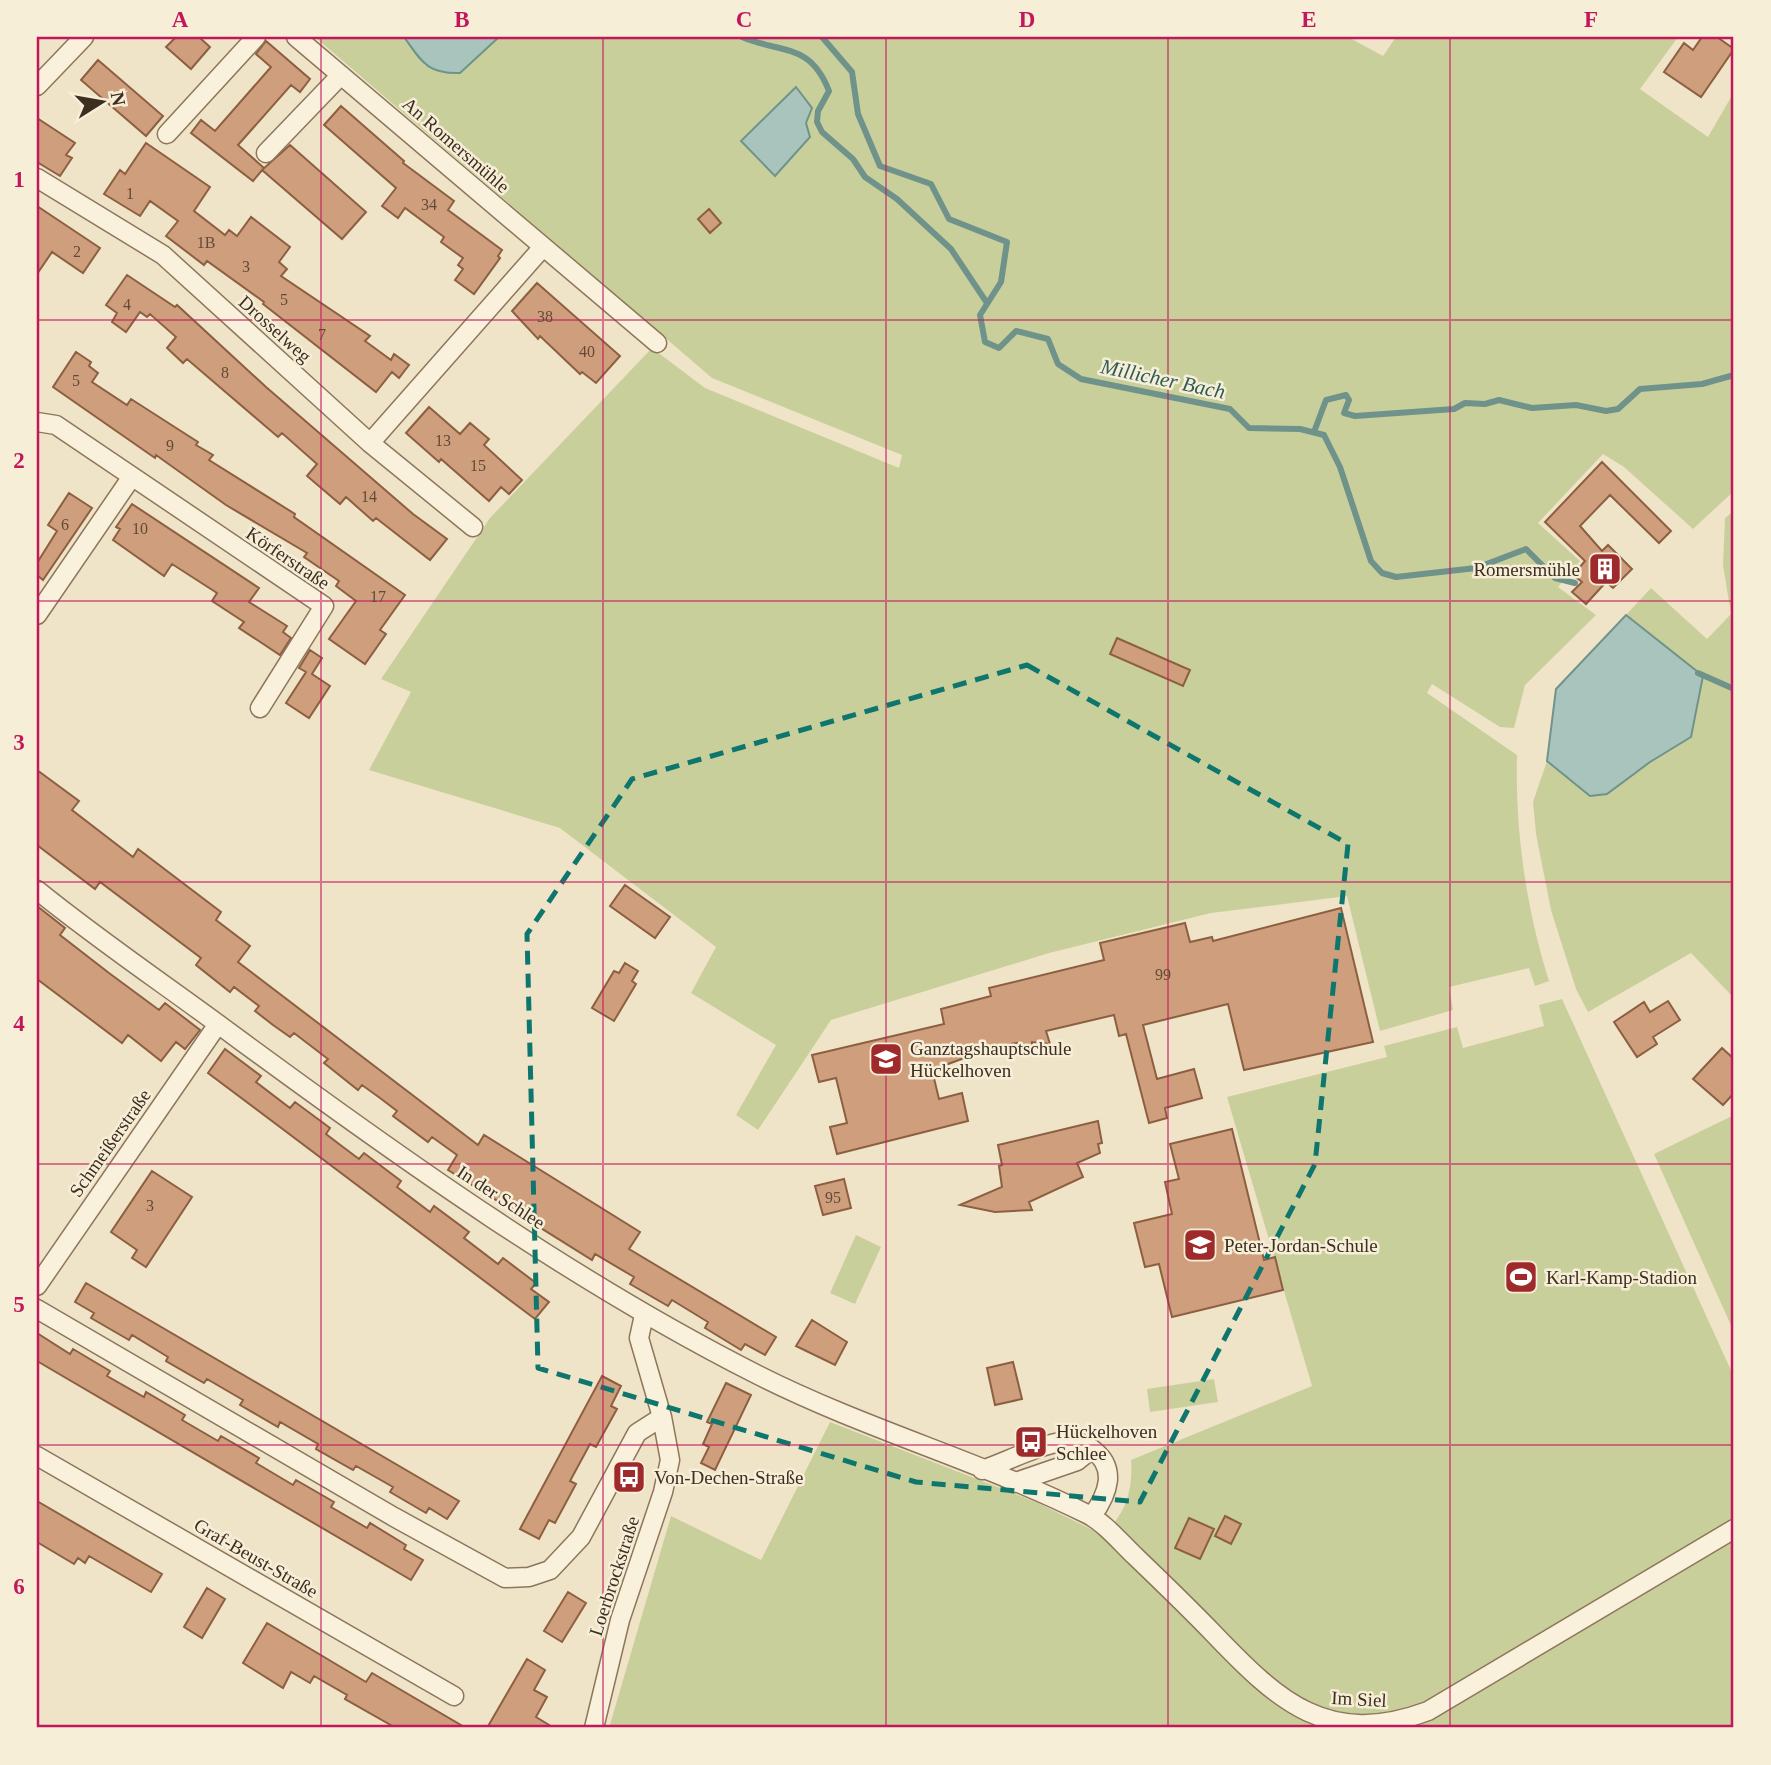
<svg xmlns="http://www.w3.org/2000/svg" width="1771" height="1765" viewBox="0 0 1771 1765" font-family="Georgia,serif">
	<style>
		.green { fill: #c9cf9b }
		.water { fill: #a9c4bc; stroke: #6f938a; stroke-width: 2 }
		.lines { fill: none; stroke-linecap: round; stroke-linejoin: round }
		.stream { stroke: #6f938a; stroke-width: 6 }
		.building { fill: #cf9f7d; stroke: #8d5f41; stroke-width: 2 }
		.minor-casing { stroke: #8d765c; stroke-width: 21 }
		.minor { stroke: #faf1dc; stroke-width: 18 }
		.marked { fill: none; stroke: #0f766e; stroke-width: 5; stroke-dasharray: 14 9; stroke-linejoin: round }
		.grid { fill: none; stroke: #c2185b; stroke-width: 2; stroke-opacity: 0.55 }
		.labels { text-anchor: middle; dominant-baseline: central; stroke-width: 5; stroke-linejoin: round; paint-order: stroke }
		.number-label { font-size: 16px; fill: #624a37 }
		.street-label { font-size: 19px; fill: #3d2e20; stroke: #f7eed8 }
		.poi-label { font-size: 19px; fill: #3d2e20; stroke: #f7eed8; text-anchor: start }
		.water-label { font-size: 21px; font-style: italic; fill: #2f5d5a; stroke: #f7eed8 }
		.neatline { fill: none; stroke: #c2185b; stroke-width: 2.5 }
		.grid-label { font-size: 23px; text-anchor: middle; font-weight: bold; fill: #c2185b }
	</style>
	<rect width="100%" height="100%" fill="#f0e4c8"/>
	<!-- green -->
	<path class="green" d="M315,37h89l20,28 36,8 39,-36h849l35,19 13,-19h282l-38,52 68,48 26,-45v399l-41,38 -69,-62 -21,-13 -65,69 42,38 -22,26 38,28 -71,70 -11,43 -14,-1 -68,-43 -5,9 90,62c-2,76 9,153 32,226l-14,5 -6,-18 -80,19 4,23 -73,21 -33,-135 -136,17 -162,40 -218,67 -73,110 -22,-15 40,-70 -85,-52 25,-46 -156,-119 -191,-58 42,-78 -30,-13 109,-161 162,-170 53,40 194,80 3,-13 -190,-77z
		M1734,511v487l-43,-45 -103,59 -12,-23 -25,-79 -15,-76 -3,-32 14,-41 43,35 101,-59 12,-61 -77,-61 25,-27 56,51 24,-25 -8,-49 2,-47z
		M1562,999l172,378v143l-353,208h-772l62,-212 90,44 69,-138 206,80 67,33c23,-22 30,-44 28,-75l181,-74 -85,-289 160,-40 -3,-11 73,-19 6,21 81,-22 -5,-21z
		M1734,1115v217l-80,-178z
		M856,1235l25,12 -26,57 -25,-11z
		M1214,1379l4,23 -68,10 -3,-23z
		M1734,1541v187h-337z"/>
	<!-- water -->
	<path class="water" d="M404,37h95l-39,36c-33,1 -38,-11 -56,-36z
		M796,87l16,21 -6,15 4,14 -35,39 -34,-35z
		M1626,615l77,61 -12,61 -41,25 -43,32 -17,2 -43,-35 9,-72z"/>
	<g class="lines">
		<!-- stream -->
		<path class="stream" d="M742,37c40,17 68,5 87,54l-11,20 -1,11 5,10 31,27 12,18 32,22 54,50 36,54
			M822,37l30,35 6,42 22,52 51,18 18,35 58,23 -6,40 -21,33 5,27 14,6 17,-17 32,8 10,25 23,15 149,30 19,19 51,1 24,6 16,32 31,94 11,12 14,4 80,-9 50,-19 29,29 20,5
			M1314,432l12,-32 20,-5 3,5 -5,13 11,3 99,-7 11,-6 20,1 14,-4 33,8 44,-3 30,6 12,-2 22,-20 62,-5 32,-9
			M1698,673l36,16"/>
	</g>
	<!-- building -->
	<path class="building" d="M176,37h23l11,10 -19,22 -25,-22z
		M1702,37h15l17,12 -33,48 -37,-25 20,-29 9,7z
		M266,41l44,38 -10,13 -9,-7 -53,60 26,23 -11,13 -62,-48 10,-13 14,11 56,-64 -15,-13z
		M98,60l65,56 -17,20 -65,-56z
		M341,106l63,55 -1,2 51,38 -6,9 54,40 -4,6 2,2 -26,36 -19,-14 8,-11 -5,-4 5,-7 -22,-16 3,-5 -39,-29 -7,10 -16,-12 14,-18 -72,-63z
		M37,118l38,25 -9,12 6,3 -12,18 -23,-14z
		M146,143l64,44 -16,24 31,24 4,-5 8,6 14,-19 39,30 -11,15 8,7 -6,7 89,60 -5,5 26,19 3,-6 15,11 -10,13 -7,-6 -16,20 -113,-88 1,-2 -57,-41 -3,4 -38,-29 12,-15 -28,-20 -10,15 -36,-22 16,-24 5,4z
		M290,145l76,67 -24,27 -80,-69z
		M37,206l63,42 -17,25 -31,-21 -15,22z
		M709,209l12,14 -11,10 -12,-14z
		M127,275l48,32 2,-2 89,82 147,127 34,25 -17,21 -54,-42 -3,3 -27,-24 -6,7 -33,-28 10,-12 -35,-31 -4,4 -91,-78 -4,4 -16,-15 9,-11 -26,-23 -3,3 -7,-5 -14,20 -14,-10 5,-9 -11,-8z
		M537,283l83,73 -24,27 -14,-11 -2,2 -40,-38 -2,3 -26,-28z
		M76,352l15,10 -2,4 9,7 -6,9 35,23 4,-6 67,43 -2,3 17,10 -4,5 86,54 -1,3 111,78 -25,35 6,4 -21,30 -36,-25 27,-38 -20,-15 3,-5 -35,-24 3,-4 -81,-48 -70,-50 -1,3 -102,-71z
		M429,407l31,27 10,-11 19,16 -5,6 38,35 -13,14 -8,-7 -12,14 -48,-42 -2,3 -33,-29z
		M1602,462l69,69 -12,12 -49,-48 -30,31 22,25 6,-6 24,24 -19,19 -7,-6 -20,22 -14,-12 10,-10 -9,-7 12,-14 -40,-39z
		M69,493l23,15 -49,72 -6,-5v-12l20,-32 -9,-6z
		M132,504l127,84 -10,14 38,24 -4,6 8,6 -11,17 -41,-27 5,-6 -32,-21 5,-8 -45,-29 -8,12 -51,-36 7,-11 -4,-2z
		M1117,638l73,32 -7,16 -73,-32z
		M310,650l12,8 -10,16 18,12 -21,32 -23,-15 20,-31 -7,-4z
		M37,770l42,31 -7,9 61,47 5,-8 83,63 -5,8 34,26 -12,16 240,183 6,-10 156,97 -11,17 147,88 -11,18 -20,-11 -4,6 -36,-22 3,-6 -36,-22 -4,6 -38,-22 4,-7 -39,-23 -3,6 -144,-90 9,-15 -25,-18 -4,5 -35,-26 4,-5 -17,-13 -18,-13 -4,5 -34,-27 4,-4 -34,-26 -4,4 -17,-12 -18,-14 4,-5 -25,-19 -4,5 -34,-27 5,-7 -101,-76 -5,7 -58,-44z
		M625,885l45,32 -15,21 -45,-32z
		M37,906l28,22 -5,7 49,38 50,37 6,-7 35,27 -15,19 -9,-7 -15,19 -33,-26 -6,8 -85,-64z
		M1341,908l32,134 -129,28 -16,-66 -85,21 14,54 37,-10 8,29 -37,10 2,10 -18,5 -23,-89 -7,2 -5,-21 -68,16 4,13 -18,-2v9h-16l1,-8 -23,4 -62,23 7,29 23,-6 6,28 -131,33 -7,-27 17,-4 -11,-45 -17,4 -7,-27 132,-31 -3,-15 50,-13 -2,-8 115,-28 -4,-17 85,-20 5,19 22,-5 1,4z
		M625,963l13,8 -6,10 4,3 -22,37 -22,-13 22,-37 5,2z
		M1668,1001l12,19 -27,17 4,7 -20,13 -23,-35 30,-20 6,10z
		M1722,1048l12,11v34l-11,12 -30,-26z
		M225,1049l36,27 -5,6 34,26 5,-6 35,26 -4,6 17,13 16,12 5,-6 37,28 -4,6 33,25 4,-6 35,26 -5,6 34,26 5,-6 33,25 -5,6 18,13 -14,17 -327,-246z
		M1098,1121l4,22 -4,1 2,9 -23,10 6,14 -54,25 3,8 -37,2 -35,-7 42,-18 -3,-21 3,-1 -4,-20z
		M1232,1129l32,131 11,-3 8,33 -111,27 -13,-53 -14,3 -11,-44 38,-9 -7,-32 14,-3 -9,-35z
		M152,1171l40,26 -46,70 -14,-9 5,-8 -26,-18z
		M844,1179l7,29 -28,7 -8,-29z
		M86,1283l373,218 -12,18 -18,-11 -3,5 -36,-21 3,-5 -37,-21 -3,4 -37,-21 2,-5 -38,-22 -2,5 -38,-22 3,-5 -36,-21 -3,4 -38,-22 2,-4 -36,-22 -3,5 -38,-22 3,-5 -19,-11z
		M812,1320l35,22 -12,23 -39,-19z
		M37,1333l33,21 3,-5 37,22 -3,5 37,21 2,-5 39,23 -3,5 36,21 3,-5 38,22 -3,5 37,22 3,-5 38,22 -3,5 36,21 3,-5 36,22 -2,4 19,11 -12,20 -374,-219z
		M1013,1362l9,37 -27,6 -8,-37z
		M602,1376l19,10 -10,20 6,3 -21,38 -6,-3 -20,37 6,3 -21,39 -6,-3 -10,19 -19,-10z
		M726,1383l25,12 -36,75 -14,-7 8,-16 -6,-3 9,-20 -5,-2z
		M37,1501l125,73 -11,18 -62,-36 -4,7 -7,-5 -4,6 -37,-22z
		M1225,1516l16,8 -10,20 -16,-8z
		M1189,1518l25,11 -14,30 -25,-11z
		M207,1588l18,11 -23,39 -18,-11z
		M568,1592l18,11 -24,39 -18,-11z
		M267,1623l99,59 6,-9 94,55h-70l-51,-29 2,-4 -33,-19 -4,7 -19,-11 -8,16 -40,-25z
		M527,1659l18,11 -11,20 13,7 -11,20 18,11h-67z"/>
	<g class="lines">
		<defs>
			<path id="minor" d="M296,37l361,306
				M37,86l47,-49
				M167,134l89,-97
				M266,153l75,-78
				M37,178l126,77 207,188 103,84
				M37,422l19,3 268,181 -64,102
				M370,443l173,-196
				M37,615l94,-137
				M37,890c64,52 133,98 200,148 166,122 337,244 521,337 107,54 222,86 329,139 18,9 34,29 49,43 26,25 52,50 77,76 66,69 115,115 215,78l306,-182
				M37,1286l181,-262
				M37,1309l357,208 111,61 24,-1 21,-7 31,-33 56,-104 25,-16
				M37,1456l417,240
				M982,1470c26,-9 56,-25 84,-29 9,-1 19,3 26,8 26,19 16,45 0,67
				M1013,1483l64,-22 15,-12
				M594,1728l26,-108 43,-128 7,-32 -8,-43 -23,-79 5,-23"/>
		</defs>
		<!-- minor casing -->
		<use href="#minor" class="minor-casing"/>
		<!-- minor -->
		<use href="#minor" class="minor"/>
	</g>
	<!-- marked area -->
	<path class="marked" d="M1027,665l321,179 -33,320 -175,338 -224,-20 -378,-114 -11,-434 105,-155z"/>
	<!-- grid -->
	<path class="grid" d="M321,37v1691M603,37v1691M886,37v1691M1168,37v1691M1450,37v1691M37,320h1697M37,601h1697M37,882h1697M37,1164h1697M37,1445h1697"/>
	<!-- icons -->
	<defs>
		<symbol id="building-square" viewBox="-11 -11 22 22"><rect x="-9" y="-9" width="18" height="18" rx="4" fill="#9e2a2b" stroke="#f7eed8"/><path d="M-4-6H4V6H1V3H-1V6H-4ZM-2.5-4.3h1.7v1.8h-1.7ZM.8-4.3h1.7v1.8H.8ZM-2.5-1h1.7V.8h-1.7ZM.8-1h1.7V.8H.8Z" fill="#fff"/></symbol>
		<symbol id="school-square" viewBox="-11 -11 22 22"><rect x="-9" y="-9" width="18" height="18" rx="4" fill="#9e2a2b" stroke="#f7eed8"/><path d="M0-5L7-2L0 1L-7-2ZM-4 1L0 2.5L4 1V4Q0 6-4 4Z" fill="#fff"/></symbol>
		<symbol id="stadium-square" viewBox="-11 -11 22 22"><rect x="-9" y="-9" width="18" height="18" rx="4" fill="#9e2a2b" stroke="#f7eed8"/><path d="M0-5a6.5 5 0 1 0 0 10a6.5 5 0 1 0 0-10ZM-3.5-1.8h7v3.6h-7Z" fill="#fff"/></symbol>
		<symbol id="bus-square" viewBox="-11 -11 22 22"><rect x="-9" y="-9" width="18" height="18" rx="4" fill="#9e2a2b" stroke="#f7eed8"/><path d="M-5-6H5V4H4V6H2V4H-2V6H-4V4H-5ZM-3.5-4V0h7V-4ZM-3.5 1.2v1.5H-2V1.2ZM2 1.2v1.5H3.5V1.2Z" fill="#fff"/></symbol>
	</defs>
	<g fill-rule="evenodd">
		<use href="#building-square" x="1586" y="550" width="38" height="38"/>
		<use href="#school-square" x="867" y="1040" width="38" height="38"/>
		<use href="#school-square" x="1181" y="1226" width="38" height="38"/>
		<use href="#stadium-square" x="1502" y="1258" width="38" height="38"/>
		<use href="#bus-square" x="1012" y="1423" width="38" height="38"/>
		<use href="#bus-square" x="610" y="1458" width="38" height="38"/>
	</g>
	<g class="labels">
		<!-- number labels -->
		<g class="number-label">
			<text x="130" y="193">1</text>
			<text x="429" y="204">34</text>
			<text x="206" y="242">1B</text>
			<text x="77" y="251">2</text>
			<text x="246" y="266">3</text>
			<text x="284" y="299">5</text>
			<text x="127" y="304">4</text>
			<text x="545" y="316">38</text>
			<text x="322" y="334">7</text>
			<text x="587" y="351">40</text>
			<text x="225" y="372">8</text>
			<text x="76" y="380">5</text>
			<text x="443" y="440">13</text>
			<text x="170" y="445">9</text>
			<text x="478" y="465">15</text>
			<text x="369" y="496">14</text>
			<text x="65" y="524">6</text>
			<text x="140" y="528">10</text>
			<text x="378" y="596">17</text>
			<text x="1163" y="974">99</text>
			<text x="833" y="1197">95</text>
			<text x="150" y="1205">3</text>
		</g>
		<!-- street labels -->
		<g class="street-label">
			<text transform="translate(456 145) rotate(41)">An Romersmühle</text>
			<text transform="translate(275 329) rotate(42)">Drosselweg</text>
			<text transform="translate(288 558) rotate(34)">Körferstraße</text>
			<text transform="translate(110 1143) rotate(-55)">Schmeißerstraße</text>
			<text transform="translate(501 1197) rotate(33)">In der Schlee</text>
			<text transform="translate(256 1558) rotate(30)">Graf-Beust-Straße</text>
			<text transform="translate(614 1576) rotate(-72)">Loerbrockstraße</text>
			<text transform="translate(1359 1699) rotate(3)">Im Siel</text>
		</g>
		<!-- poi labels -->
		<g class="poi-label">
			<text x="1580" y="569" text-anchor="end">Romersmühle</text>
			<text x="910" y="1048">Ganztagshauptschule<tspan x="910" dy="22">Hückelhoven</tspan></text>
			<text x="1224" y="1245">Peter-Jordan-Schule</text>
			<text x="1546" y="1277">Karl-Kamp-Stadion</text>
			<text x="1056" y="1431">Hückelhoven<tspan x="1056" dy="22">Schlee</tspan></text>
			<text x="654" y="1477">Von-Dechen-Straße</text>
		</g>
		<!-- water labels -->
		<g class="water-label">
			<text transform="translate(1163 379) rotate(12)">Millicher Bach</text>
		</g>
	</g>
	<!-- border -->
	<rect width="1771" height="1765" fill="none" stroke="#f7eed8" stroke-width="77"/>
	<!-- north arrow -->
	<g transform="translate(102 102) rotate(79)" stroke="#f7eed8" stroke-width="5" paint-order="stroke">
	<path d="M0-5L12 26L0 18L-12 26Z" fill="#3d2e20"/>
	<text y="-10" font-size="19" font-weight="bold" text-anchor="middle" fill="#3d2e20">N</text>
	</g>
	<rect x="38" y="38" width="1694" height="1688" class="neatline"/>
	<g class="grid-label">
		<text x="180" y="27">A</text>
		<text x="462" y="27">B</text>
		<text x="744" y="27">C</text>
		<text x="1027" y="27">D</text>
		<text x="1309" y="27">E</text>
		<text x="1591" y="27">F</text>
		<text x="19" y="187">1</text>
		<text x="19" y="468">2</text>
		<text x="19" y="750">3</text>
		<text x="19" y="1031">4</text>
		<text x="19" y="1312">5</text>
		<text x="19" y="1594">6</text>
	</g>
</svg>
